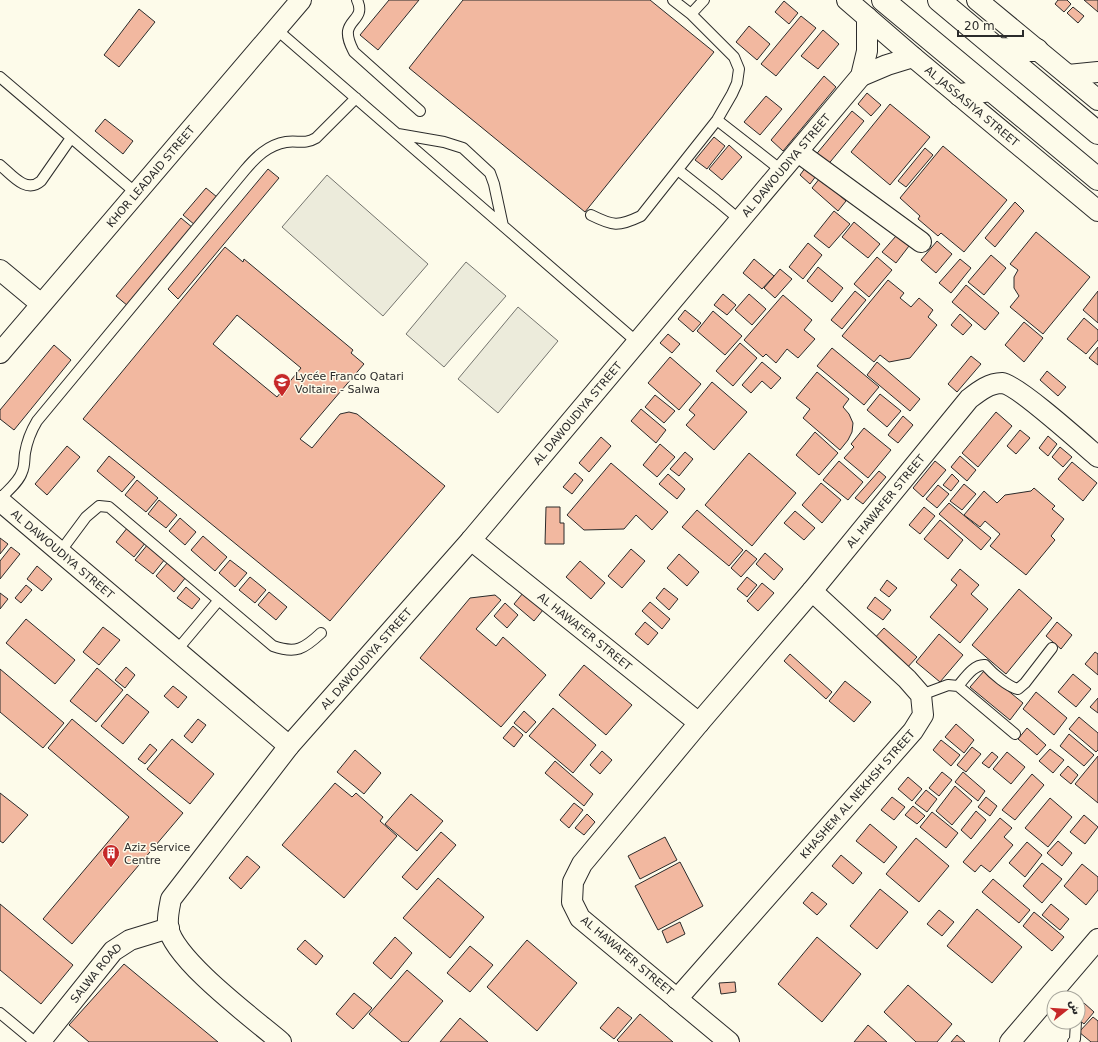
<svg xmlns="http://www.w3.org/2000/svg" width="1098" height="1042" viewBox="0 0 1098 1042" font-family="'DejaVu Sans',Cairo,sans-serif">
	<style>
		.green { fill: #ecebdb; stroke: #74746e }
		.building { fill: #f2b8a0; stroke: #2b2b2b; fill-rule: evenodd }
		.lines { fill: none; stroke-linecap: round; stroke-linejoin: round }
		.lane-casing { stroke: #2b2b2b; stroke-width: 12 }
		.street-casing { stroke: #2b2b2b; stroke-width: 22 }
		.secondary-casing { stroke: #2b2b2b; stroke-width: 24 }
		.lane { stroke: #fdfbea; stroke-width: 10 }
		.street { stroke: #fdfbea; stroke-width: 20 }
		.secondary { stroke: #fdfbea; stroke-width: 22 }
		.labels { text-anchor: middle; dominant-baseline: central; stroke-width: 3; stroke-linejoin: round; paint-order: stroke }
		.street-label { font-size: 11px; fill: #2b2b2b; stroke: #fdfbea }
		.poi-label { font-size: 11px; fill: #2b2b2b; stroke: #fdfbea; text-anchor: start }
	</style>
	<rect width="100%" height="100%" fill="#fdfbea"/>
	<!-- green -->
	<path class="green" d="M327,175l101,89 -45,52 -101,-89z
		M466,262l40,34 -62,71 -38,-33z
		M518,307l40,34 -60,72 -40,-34z"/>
	<!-- building -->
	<path class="building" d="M389,0h30l-41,50 -18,-15z
		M463,0h187l64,52 -129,160 -176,-144z
		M1058,0h9l4,4 -7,8 -9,-8z
		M1084,0h14v12z
		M784,1l14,12 -9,11 -14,-12z
		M1073,7l11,9 -6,7 -11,-10z
		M139,9l16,13 -36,45 -15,-12z
		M801,16l15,12 -40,48 -15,-12z
		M749,26l21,18 -13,16 -21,-18z
		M823,30l16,14 -21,25 -17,-13z
		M824,76l12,11 -53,64 -12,-11z
		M867,93l14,12 -10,11 -13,-12z
		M766,96l16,13 -22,26 -16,-13z
		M890,104l40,33 -40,48 -39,-33z
		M852,111l12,10 -38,46 -12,-10z
		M105,119l28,22 -10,13 -28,-23z
		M714,137l11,9 -18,23 -12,-9z
		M729,145l13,12 -20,23 -13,-11z
		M943,146l64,54 -43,52 -23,-19 -3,3 -20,-17 2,-3 -20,-18z
		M925,148l8,7 -27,32 -8,-6z
		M806,167l10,9 -6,8 -10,-9z
		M268,169l11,9 -101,121 -10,-10z
		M820,178l26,23 -8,10 -26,-23z
		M206,188l11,9 -22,28 -12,-10z
		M1015,202l9,9 -29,36 -10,-9z
		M834,211l16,13 -21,24 -15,-12z
		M181,218l12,10 -65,78 -12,-10z
		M854,222l26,22 -12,14 -26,-21z
		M1036,232l54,45 -47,57 -33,-27 9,-11 -5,-8v-11l4,-7 -8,-6z
		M896,236l13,10 -13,17 -14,-11z
		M937,241l15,13 -16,19 -15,-13z
		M808,243l14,12 -19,24 -14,-12z
		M225,247l18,15 1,-3 109,91 -2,3 13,11 -64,75 12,9 28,-34 9,-2 8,2 88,72 -115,135 -247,-202zM237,315l64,53 -24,29 -64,-53z
		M991,255l15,13 -22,27 -16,-13z
		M877,257l15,13 -23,27 -15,-13z
		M754,259l20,17 -12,13 -19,-16z
		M960,259l11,9 -20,25 -12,-10z
		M818,267l25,21 -11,14 -25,-21z
		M780,269l12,10 -17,19 -11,-10z
		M888,280l16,13 -4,5 11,9 8,-9 14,12 -5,7 9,8 -27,33 -21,4 -9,-7 -6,7 -32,-26z
		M966,285l33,28 -14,17 -33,-28z
		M855,291l11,9 -24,29 -11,-9z
		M1098,291v32l-15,-13z
		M723,294l13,11 -9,10 -13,-10z
		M749,294l17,15 -14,16 -17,-15z
		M783,295l29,25 -8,10 11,9 -17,19 -11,-9 -11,14 -10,-9 -3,3 -19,-17z
		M685,310l16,13 -8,9 -15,-13z
		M713,311l29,25 -17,19 -28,-24z
		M960,314l12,11 -9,10 -12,-10z
		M1084,318l14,12v10l-12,14 -19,-15z
		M1024,322l19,16 -19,24 -19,-17z
		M668,334l12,10 -8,9 -12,-10z
		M740,343l17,15 -24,28 -17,-15z
		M54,345l17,15 -57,70 -14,-11v-9z
		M1098,347v18l-9,-7z
		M832,348l47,39 -15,18 -47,-39z
		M971,356l10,8 -24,28 -9,-8z
		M670,357l31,27 -22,26 -31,-27z
		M762,362l19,16 -10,11 -9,-8 -11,12 -9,-8z
		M877,362l43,37 -10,12 -43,-36z
		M1047,371l19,16 -8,9 -18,-16z
		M817,372l32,27 -6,8 6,7 4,9 -1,9 -4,8 -8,10 -37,-32 7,-9 -14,-11z
		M712,382l35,30 -33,38 -28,-25 9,-10 -6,-5z
		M880,394l21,17 -14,16 -20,-17z
		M655,395l20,16 -11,12 -19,-16z
		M641,409l25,21 -10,13 -25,-22z
		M996,412l16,14 -34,41 -16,-14z
		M903,416l10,9 -15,18 -10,-8z
		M864,428l27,22 -23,28 -24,-20 10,-11 -3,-3z
		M1020,430l10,8 -14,16 -9,-8z
		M815,432l23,21 -19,22 -23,-20z
		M1048,436l9,8 -9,12 -9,-8z
		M601,437l10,9 -22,26 -10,-9z
		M660,444l15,13 -18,20 -14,-12z
		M67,446l13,11 -33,38 -12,-11z
		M1060,447l12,10 -9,10 -11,-10z
		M685,452l8,7 -14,17 -9,-7z
		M749,453l47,40 -44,53 -47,-41z
		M109,456l26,21 -13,15 -25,-21z
		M960,456l16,14 -9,11 -16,-14z
		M839,461l24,21 -15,18 -25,-20z
		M935,461l11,9 -23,27 -10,-9z
		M1072,462l25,21 -14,18 -25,-22z
		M611,463l57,49 -16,18 -16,-15 -12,14 -40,1 -17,-15z
		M879,471l7,6 -23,27 -8,-6z
		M575,473l8,7 -11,14 -9,-7z
		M668,474l17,15 -8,10 -18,-15z
		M952,474l7,7 -8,10 -8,-6z
		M137,480l21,18 -12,14 -21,-17z
		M821,483l20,17 -19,23 -20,-18z
		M964,484l12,10 -14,16 -12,-9z
		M938,485l11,9 -12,14 -11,-9z
		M1034,488l21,18 -3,3 12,10 -13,17 4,4 -29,35 -36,-29 10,-12 -15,-13 -5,6 -16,-12 20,-24 13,12 8,-8 26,-4z
		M159,500l18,15 -11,13 -18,-14z
		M949,503l42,35 -10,12 -42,-36z
		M546,507h14v16h4v21h-19z
		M924,507l11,9 -15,18 -11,-9z
		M697,510l46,40 -14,16 -47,-39z
		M795,511l20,17 -11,12 -20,-17z
		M180,518l16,14 -11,13 -16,-14z
		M940,520l23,20 -15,19 -24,-20z
		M128,527l18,15 -12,15 -18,-15z
		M203,536l24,21 -12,14 -24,-21z
		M0,538l8,6 -8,10z
		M148,544l17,15 -12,15 -18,-14z
		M11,547l9,7 -20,25v-18z
		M631,549l14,12 -23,27 -14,-12z
		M746,550l11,9 -16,18 -10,-9z
		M765,553l18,16 -9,11 -18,-16z
		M679,554l20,18 -12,14 -20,-18z
		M230,560l17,13 -12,14 -16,-14z
		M580,561l25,22 -14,16 -25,-22z
		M168,562l18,15 -12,15 -18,-16z
		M37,566l15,13 -10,12 -15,-12z
		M960,569l19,16 -8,9 17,15 -28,34 -30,-26 27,-32 -6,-5z
		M250,577l16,13 -11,13 -16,-13z
		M747,577l10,8 -10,12 -10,-8z
		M887,580l10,8 -8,9 -9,-7z
		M762,583l12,10 -16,18 -11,-10z
		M26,585l6,5 -11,13 -6,-5z
		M186,587l14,12 -8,10 -15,-11z
		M664,588l14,11 -9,11 -13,-12z
		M1019,589l33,29 -46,56 -34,-29z
		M269,592l18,15 -11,13 -18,-15z
		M0,593l8,6 -8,10z
		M523,593l20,17 -9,11 -20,-17z
		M495,595l6,5 -25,29 20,17 7,-9 43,38 -45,52 -81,-69 50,-60z
		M875,597l16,13 -8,10 -16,-12z
		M650,602l20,17 -8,10 -20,-18z
		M505,603l13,12 -11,13 -13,-12z
		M26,619l49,41 -20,24 -49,-41z
		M645,622l13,11 -10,12 -13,-11z
		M1057,622l15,13 -11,14 -15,-13z
		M103,627l17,13 -21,25 -16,-13z
		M884,628l33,29 -12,13 -33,-29z
		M939,634l24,21 -23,27 -24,-20z
		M1095,652l3,2v21l-13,-11z
		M790,654l42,38 -6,7 -42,-38z
		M584,665l48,40 -26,30 -47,-40z
		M126,667l9,8 -10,13 -10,-8z
		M97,668l26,22 -27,32 -26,-21z
		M0,669l64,54 -21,25 -43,-36z
		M984,671l39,32 -13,17 -40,-33z
		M1073,674l18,15 -15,18 -18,-15z
		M845,681l26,21 -17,20 -25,-21z
		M173,686l14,11 -9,11 -14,-12z
		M1036,692l31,26 -13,17 -31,-26z
		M127,694l22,18 -26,32 -22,-18z
		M1098,698v15l-8,-6z
		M553,708l43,37 -23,28 -44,-37z
		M524,711l12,11 -10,11 -12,-10z
		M1079,717l19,16v17l-2,2 -27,-23z
		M72,719l111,94 -111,131 -29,-25 86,-102 -81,-69z
		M198,719l8,6 -14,18 -8,-7z
		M956,724l18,16 -10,13 -19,-16z
		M513,726l10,9 -9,12 -11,-9z
		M1027,728l19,17 -9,10 -19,-16z
		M1069,734l25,21 -10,11 -24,-20z
		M172,739l42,35 -24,30 -43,-35z
		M941,740l19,15 -9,11 -18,-16z
		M150,744l7,6 -12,14 -7,-5z
		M972,747l9,7 -15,18 -9,-7z
		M1050,749l14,11 -11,13 -14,-12z
		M355,750l26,23 -17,21 -27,-22z
		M602,751l10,9 -12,14 -10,-9z
		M992,752l6,5 -9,11 -7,-5z
		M1007,752l18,15 -14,17 -18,-15z
		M1098,756v47l-23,-19z
		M555,761l38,33 -9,12 -39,-33z
		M1068,766l10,9 -7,9 -11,-9z
		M942,772l10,8 -13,16 -10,-8z
		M963,772l22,19 -7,10 -23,-19z
		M1032,774l12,11 -29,35 -13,-10z
		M908,777l14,12 -10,12 -14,-12z
		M335,783l17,14 4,-4 27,24 -3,4 17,15 -53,62 -62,-53z
		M955,786l17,15 -20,24 -16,-14z
		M926,790l11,9 -10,13 -12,-9z
		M0,793l28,22 -25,28 -3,-2z
		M411,794l32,27 -26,30 -32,-27z
		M892,797l13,10 -11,13 -13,-10z
		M986,797l11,9 -7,10 -12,-9z
		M1050,798l22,19 -24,30 -23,-19z
		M574,803l9,7 -14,18 -9,-8z
		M913,806l12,10 -8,8 -12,-9z
		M976,811l10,9 -15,19 -10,-9z
		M932,812l26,21 -12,15 -26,-21z
		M587,814l8,8 -11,13 -9,-7z
		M1084,815l14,12 -13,17 -15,-12z
		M1000,818l12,10 -8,9 9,8 -23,27 -9,-7 -6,7 -12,-10z
		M870,824l27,23 -13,16 -28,-22z
		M441,832l15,13 -39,45 -15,-13z
		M665,837l12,23 -37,19 -12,-23z
		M916,838l33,28 -30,36 -33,-28z
		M1058,841l14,12 -10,13 -15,-13z
		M1027,842l15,13 -17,22 -16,-14z
		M841,855l21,18 -9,11 -21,-18z
		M247,856l13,11 -19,22 -12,-11z
		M680,862l23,44 -45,24 -23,-44z
		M1042,863l20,16 -20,24 -19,-17z
		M1082,864l16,13v13l-12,15 -22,-19z
		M438,878l46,39 -34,41 -47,-40z
		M993,879l37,31 -11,13 -37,-31z
		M880,889l28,23 -31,37 -27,-23z
		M812,892l15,12 -10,11 -14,-12z
		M0,904l73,61 -32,39 -41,-34z
		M1051,904l18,15 -9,11 -18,-15z
		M977,909l45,38 -30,36 -45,-37z
		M939,910l15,12 -12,14 -15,-12z
		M1034,912l30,25 -12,14 -29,-25z
		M680,922l5,12 -18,9 -5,-12z
		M395,937l17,16 -21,26 -18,-16z
		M817,937l44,37 -39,48 -44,-38z
		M305,940l18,16 -7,9 -19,-16z
		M527,940l50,43 -40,48 -50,-44z
		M470,946l23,19 -23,27 -23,-19z
		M124,964l94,78h-129l-20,-17z
		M407,970l36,31 -35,41h-6l-33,-28z
		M735,982l1,10 -15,2 -2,-11z
		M908,985l44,39 -15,18h-21l-32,-30z
		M354,993l18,15 -19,21 -17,-15z
		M1084,1003l10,9 -10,12 -6,-5v-9z
		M618,1007l14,11 -18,21 -14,-11z
		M640,1014l33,28h-54l-2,-2z
		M1093,1017l5,4v21h-7l-12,-10z
		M460,1018l28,24h-48z
		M868,1025l19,17h-33z
		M957,1035l8,7h-14z"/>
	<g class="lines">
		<defs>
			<path id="lane" d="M357,0c8,17 -7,19 -9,31 -1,8 3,15 6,21l66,59
				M691,14l13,-14
				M276,29l361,313
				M0,77l136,116
				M717,120l64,50
				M398,134l46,8 19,6 27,25 4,11 9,42
				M0,165c12,10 26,29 41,16l30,-43
				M678,170l38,30 24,20
				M591,215c22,11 27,12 50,1l76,-96 15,-26 5,-11 2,-14 -5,-12 -43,-43 -18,-14
				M0,499c7,-8 19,-17 22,-27 3,-6 2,-13 3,-19 2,-12 6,-22 12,-32l208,-251c11,-13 23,-25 41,-28 12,-2 18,3 30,-4l40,-40
				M60,552l26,-35 13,-11 10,1 164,139c23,8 31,3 48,-13
				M177,650l42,-50
				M958,686c7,-8 16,-22 27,-21 7,8 23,22 33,24l7,-6 27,-35
				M921,695l27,-10 10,1 57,48
				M0,1013l35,29
				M1073,1042l2,-3 1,-17"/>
			<g id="street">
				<path id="s1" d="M847,0l66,57 185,154"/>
				<path d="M977,0l121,100"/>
				<path d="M1068,75l30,-3"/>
				<path d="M861,76l26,-11 26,-8"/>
				<path d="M798,152l123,90"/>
				<path d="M0,270l41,34"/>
				<path id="s2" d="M0,353l301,-353"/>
				<path id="s3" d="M0,501l289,245"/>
				<path id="s4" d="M471,540l228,183"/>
				<path id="s5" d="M677,999l236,-268 10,-16 -2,-20 -14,-16 -95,-88"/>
				<path id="s6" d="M40,1042l73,-91 17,-11 39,-12"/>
				<path id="s7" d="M281,1042c-27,-23 -107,-82 -113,-115 -1,-10 1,-18 3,-28l118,-153 182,-206 390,-464 6,-25v-34"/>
				<path id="s8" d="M729,1042l-149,-124 -8,-16 1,-20 9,-18 117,-141 113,-132 157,-192c9,-7 20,-16 33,-16 14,1 81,61 96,74"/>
				<path d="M1010,1042l88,-103"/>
			</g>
			<path id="secondary" d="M883,0l215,179
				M939,0l159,133
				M998,49l39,1
				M960,95l31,-5"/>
		</defs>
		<!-- lane casing -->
		<use href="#lane" class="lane-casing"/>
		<!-- street casing -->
		<use href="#street" class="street-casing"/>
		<!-- secondary casing -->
		<use href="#secondary" class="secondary-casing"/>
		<!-- lane -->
		<use href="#lane" class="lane"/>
		<!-- street -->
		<use href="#street" class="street"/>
		<!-- secondary -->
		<use href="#secondary" class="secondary"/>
	</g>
	<!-- icons -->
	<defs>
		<symbol id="school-pin" viewBox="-11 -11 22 30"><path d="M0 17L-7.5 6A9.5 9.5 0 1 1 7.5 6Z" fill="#c62828" stroke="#fdfbea"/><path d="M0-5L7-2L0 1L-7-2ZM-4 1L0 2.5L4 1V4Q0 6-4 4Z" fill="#fff"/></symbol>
		<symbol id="building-pin" viewBox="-11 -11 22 30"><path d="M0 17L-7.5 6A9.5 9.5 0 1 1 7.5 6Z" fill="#c62828" stroke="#fdfbea"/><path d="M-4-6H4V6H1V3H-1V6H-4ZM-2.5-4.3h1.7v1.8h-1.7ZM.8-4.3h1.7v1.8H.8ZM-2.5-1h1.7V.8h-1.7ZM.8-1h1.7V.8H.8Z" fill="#fff"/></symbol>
	</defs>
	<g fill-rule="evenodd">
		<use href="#school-pin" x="272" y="372" width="20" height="27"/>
		<use href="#building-pin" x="101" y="843" width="20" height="27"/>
	</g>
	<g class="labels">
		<!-- street labels -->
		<g class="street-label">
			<text stroke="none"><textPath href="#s1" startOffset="164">AL JASSASIYA STREET</textPath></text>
			<text stroke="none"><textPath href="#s7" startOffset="1149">AL DAWOUDIYA STREET</textPath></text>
			<text stroke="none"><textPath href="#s2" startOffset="232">KHOR LEADAID STREET</textPath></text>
			<text stroke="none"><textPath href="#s7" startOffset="825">AL DAWOUDIYA STREET</textPath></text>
			<text stroke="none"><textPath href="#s8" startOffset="725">AL HAWAFER STREET</textPath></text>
			<text stroke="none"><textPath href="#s3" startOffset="82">AL DAWOUDIYA STREET</textPath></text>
			<text stroke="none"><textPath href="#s4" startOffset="146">AL HAWAFER STREET</textPath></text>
			<text stroke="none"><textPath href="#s7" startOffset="501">AL DAWOUDIYA STREET</textPath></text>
			<text stroke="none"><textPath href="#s5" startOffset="273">KHASHEM AL NEKHSH STREET</textPath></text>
			<text transform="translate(627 956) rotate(40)">AL HAWAFER STREET</text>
			<text stroke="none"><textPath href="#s6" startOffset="89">SALWA ROAD</textPath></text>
		</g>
		<!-- poi labels -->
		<g class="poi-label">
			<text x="295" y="376">Lycée Franco Qatari<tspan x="295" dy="13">Voltaire - Salwa</tspan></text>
			<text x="124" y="847">Aziz Service<tspan x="124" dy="13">Centre</tspan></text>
		</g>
	</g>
	<!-- north arrow -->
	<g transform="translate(1066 1010) rotate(73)"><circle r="19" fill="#fdfbea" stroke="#a9a89e"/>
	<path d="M0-3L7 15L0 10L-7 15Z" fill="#c62828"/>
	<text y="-6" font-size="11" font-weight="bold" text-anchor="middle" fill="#2b2b2b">ش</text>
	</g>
	<!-- scale -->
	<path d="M958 30v6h65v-6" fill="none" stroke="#2b2b2b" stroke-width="2"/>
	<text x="964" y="30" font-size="12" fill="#2b2b2b" stroke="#fdfbea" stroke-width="3" paint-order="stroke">20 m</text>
</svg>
